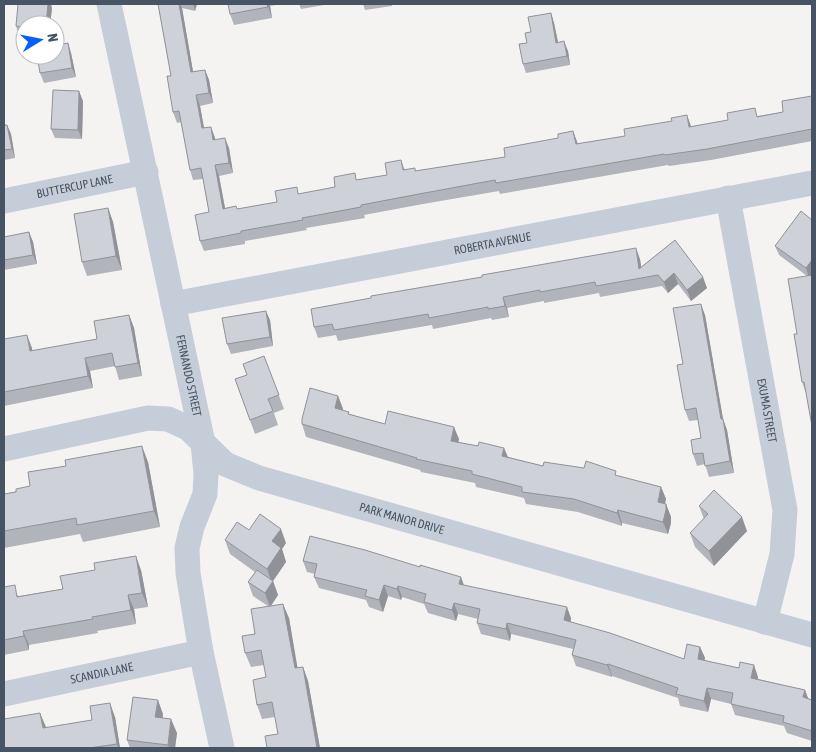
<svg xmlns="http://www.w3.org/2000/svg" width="816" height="752" viewBox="0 0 816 752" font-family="'Asap Condensed',sans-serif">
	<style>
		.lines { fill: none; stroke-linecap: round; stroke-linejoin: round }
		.minor { stroke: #c5cdd8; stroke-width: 25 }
		.wall { fill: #b1b4ba }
		.shaded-wall { fill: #909297 }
		.building { fill: #ced1d8; stroke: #909297 }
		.labels { text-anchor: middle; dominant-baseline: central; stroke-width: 4; stroke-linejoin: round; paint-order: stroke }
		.street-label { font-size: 12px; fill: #475463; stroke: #fff }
	</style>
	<rect width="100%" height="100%" fill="#f5f3f2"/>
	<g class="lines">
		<!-- minor -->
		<g class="minor">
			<path id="s1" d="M109,4l94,439 3,31 -1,20 -13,33 -5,21 1,25 13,79 21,96"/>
			<path id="s2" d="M728,198l57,312 -3,44 -17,68"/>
			<path id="s3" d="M4,201l142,-29"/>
			<path id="s4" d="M173,304l639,-121"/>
			<path id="s5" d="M4,449l144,-31 20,1 20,9 37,36 34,14 553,157"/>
			<path id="s6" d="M4,694l197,-42"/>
		</g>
	</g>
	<!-- wall -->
	<path class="wall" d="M158,4h39l-2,7 -13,-3 11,64 12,-2 4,10 4,23 -13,3 4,22 7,-1 4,12 14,9 4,25 -14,3 6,32 11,-2 1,3 40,-7 22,-8 36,-7 22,-7 30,-5 14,-15 4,10 11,1 89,-14 53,-19 15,-7 5,13 205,-32 29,-16v45l-101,19 -42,6 -1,-1 -168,29 -1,-3 -76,13 -59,11 1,3 -59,10 1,2 -62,11v3l-41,7 -4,-10 9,-29 -6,-33 -10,1 -3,-10 -9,-48 -4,1 -4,-11 -2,-36z
		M228,4h52l-10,2 2,12 -38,7 -4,-11z
		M299,4h31l-29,5z
		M363,4h29v2l-27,4z
		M52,8l-2,17h-25v11l-6,-1 -3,-9z
		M551,13l3,10 4,19 10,9 2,14 -44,8 -3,-9 8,-32z
		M68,43l3,10 5,24 -32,6 -4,-10z
		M83,101l-1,38 -27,-1 -4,-9z
		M4,125h3l4,9 4,24 -11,2z
		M108,208l5,14 9,48 -35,6 -5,-14z
		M812,220l-1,55 -5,118 -4,-11 -5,-48 10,-58 -28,-21 -4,-9z
		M29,232l4,10 4,22 -33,6v-33z
		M675,240l32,48 -16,13 -13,-17 -10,9 -6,-7 -62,11 -1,-4 -55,10v-2l-37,7 2,9 -17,3 -1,-2 -58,11 -1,-4 -94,16 -2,-6 -18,3 -4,-11 57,-29 111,-21 158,-18 1,8z
		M129,315l5,13 8,48 -23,4 -4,-14 -25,5 3,17 -89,18v-67l28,9v3l65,-12z
		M705,315l18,104 4,11 7,43 -25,4 -4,-13 -8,2 -4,-12 8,-16 -3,-18 -9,1 -4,-11 -2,-46z
		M270,320l3,26 -42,8 -4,-10z
		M264,356l20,53 -10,4 4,12 -23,9 -20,-55 12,-4z
		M338,396l5,13 -1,1 7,2v2l36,10 74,15 -1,3 20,4 26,2 4,9 35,9 75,10 43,11 5,12 -1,5h1l5,13v6l-3,11 -46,-11v3l-44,-14 -52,-8 -2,-6 -48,-11 -1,-4 -54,-11 -1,-2 -114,-33 -4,-13z
		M148,462l12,65 -77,15 -3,-8 -76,14v-54z
		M699,506l48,25 -33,35 -19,-19 -5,-14 14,-14z
		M249,530l37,13 -4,6 4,13 -13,19 5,14 -7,11 18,12 8,50 6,-1 5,14 12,67h-53l11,-14 -3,-17 -13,2 -5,-14 9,-28 -2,-12 -13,2 -6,-14 23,-47 -15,-10 -5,-14 7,-10 -25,-18 -5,-14z
		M303,561l160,24 108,33v4l113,37 16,-12 5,11 -1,2 54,17v2l47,11 3,8 4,2v41l-25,-8 -3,-7 -49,-11 -4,-11 -20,-5 -3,13 -28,-6 -2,-8 -66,-22v1l-36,-11 -4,-11 1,-6 -62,-15 -1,7 -29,-7 -4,-11 1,-4 -20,-5 -2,7 -28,-8 -4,-9 -22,-7 -1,3 -13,-4 -5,16 -14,-5 -3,-7 -47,-12 -5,-11 1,-3 -8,-2z
		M141,570l7,37 -14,2 2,15 -39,7 1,2 -69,12v5l-25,5v-68l15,9 44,-7z
		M163,714l-1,4 15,15 -2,15h-45l-3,-8z
		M115,717l5,31h-116l42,-20z"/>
	<!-- shaded-wall -->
	<path class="shaded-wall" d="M48,4h3l1,4 -2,17h-4z
		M179,4h1l2,4 13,75 -4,-11z
		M193,4h4l-2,7z
		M267,4h2l1,2 2,12z
		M551,13l3,10 6,29 -4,-9z
		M564,41l4,10 2,14 -3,-9z
		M68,43l3,10 5,24 -4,-9z
		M205,70l4,10 4,23 -4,-10z
		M79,91l4,10 -1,38 -4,-9z
		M196,95l4,11 6,33 -4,-11z
		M687,115l4,11 -2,1z
		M7,125l4,9 4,24 -3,-9z
		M211,127l4,11 2,12 -4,-10z
		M573,131l4,11 3,13 -4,-11z
		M225,138l4,10 4,25 -4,-10z
		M215,165l4,11 8,43 -4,-10z
		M108,208l5,14 9,48 -6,-14z
		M29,232l4,10 4,22 -4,-9z
		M636,248l4,11 3,21 -4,-11z
		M812,260v14l-3,4 -3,-10z
		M674,273l4,11 -10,9 -4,-11z
		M703,277l4,11 -16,13 -4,-11z
		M503,297l4,11 2,9 -4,-11z
		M701,304l4,11 18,104 4,11 7,43 -4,-12 -9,-42z
		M266,311l4,9 3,26 -3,-9z
		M129,315l5,13 8,48 -4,-13z
		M27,335l5,13 2,16 -4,-13z
		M85,358l5,13 3,17 -5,-12z
		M338,396l5,13 -4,11 -4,-12z
		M454,427l5,12 -3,14 -5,-12z
		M142,446l6,16 12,65 -6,-16z
		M504,448l5,12 -7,-4z
		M661,487l5,12 -4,16 -4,-13z
		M666,504l5,13v6l-3,11 -5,-12z
		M618,510l4,13v3l-5,-13z
		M742,517l5,14 -33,35 -5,-15z
		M281,529l5,14 -4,6 4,13 -13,19 5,14 -8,12 -5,-14 7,-10 -5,-14 5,-28z
		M136,556l5,14 7,37 -6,-14z
		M461,577l4,11 -6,-4z
		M384,585l4,11 -5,16 -4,-12z
		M398,586l4,11 -1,3 -4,-11z
		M128,595l6,14 2,15 -5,-14z
		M454,603l4,11 -2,7 -4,-11z
		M283,604l6,14 11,64 -5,-14z
		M567,607l4,11 -3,13 -4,-11z
		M507,623l4,11 -1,7 -4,-12z
		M23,631l6,14v5l-5,-14z
		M700,647l5,11 -3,12 -4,-11z
		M608,664l4,12v1l-5,-12z
		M754,665l4,12 -2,12 -5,-11z
		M303,667l5,14 12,67h-3z
		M707,688l4,11 -3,13 -4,-11z
		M805,690l4,11 -6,-4z
		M158,700l5,14 -2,17 -6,-14z
		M110,703l5,14 5,31h-2l-1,-4z
		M40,713l6,14 2,15 -5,-14z
		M171,719l6,14 -2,15h-6l-1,-3z"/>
	<!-- building -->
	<path class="building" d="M18,4h30l-2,21h-21v2l-9,-1z
		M158,4h21l12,68 14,-2 4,23 -13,2 6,33 9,-1 2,13 12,-2 4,25 -14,2 8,44 13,-3 1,3 40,-7 -2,-11 22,-4 1,7 37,-7 -1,-10 21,-4 1,7 31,-5 -2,-12 16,-3 2,10 12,-2v3l90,-14 -1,-9 54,-10v-4l15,-3 3,13 49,-8 -1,-7 48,-8 -1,-3 16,-3 2,12 39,-7 -1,-7 28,-5 2,9 26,-5 -1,-11 30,-5v33l-105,20 -42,6 -1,-1 -168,29 -1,-3 -76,14 -58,11v2l-59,11 1,2 -62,11v2l-41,8 -5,-26 14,-3 -8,-44 -11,2 -11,-59 -6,1 -6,-36h4z
		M228,4h39l1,3 -38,7z
		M551,13l5,30 8,-2 3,15 -44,8 -4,-20 8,-1 -2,-10 6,-1 -3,-15z
		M68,43l4,25 -32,5 -3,-18h18v-9z
		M53,90l26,1 -1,39 -27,-1z
		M4,125h3l5,24 -8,1z
		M108,208l8,48 -34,6 -8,-48z
		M801,211l11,9v40l-6,8 -31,-22z
		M29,232l4,23 -29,5v-23z
		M675,240l28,37 -16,13 -13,-17 -10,9 -6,-7 -62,11 -1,-4 -55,10v-2l-37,7 2,9 -17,3v-2l-59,11 -1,-4 -94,16 -2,-6 -18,3 -3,-18 60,-11v-2l111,-19v-2l154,-27 3,21z
		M812,275v151l-8,-44h-2l-8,-48h3l-9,-55z
		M701,304l20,115h2l7,42 -25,5 -2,-13 -10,1 -2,-14 10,-2 -5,-30 -11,2 -8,-45 6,-1 -10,-56z
		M266,311l4,26 -43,7 -5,-26z
		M129,315l9,48 -23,4 -3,-14 -27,5 3,18 -84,16v-53l23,-4 3,16 67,-12 -3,-18z
		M264,356l15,39 -11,4 5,12 -23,9 -15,-41 12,-4 -4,-11z
		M310,388l28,8 -3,12 14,4 -1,2 37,10 3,-13 66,16 -3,14 27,5 1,-4 25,6 -2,8 41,10 1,-4 40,6 2,-7 30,10 -1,4 46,12 -3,15 8,2v6l-3,12 -45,-12 -1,3 -43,-14 -52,-7v-5l-50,-13v-3l-56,-12 1,-1 -115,-34v-5z
		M142,446l12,65 -77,14 -1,-7 -72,13v-37l12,-2v-3l14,-3 -2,-14 38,-6 -1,-6z
		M714,490l28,27 -33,34 -19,-18 18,-19 -9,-8z
		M260,514l21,15 -9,12 9,7 -14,21 -42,-29 12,-18 12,8z
		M310,536l55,14 55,17v-2l41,12 -2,7 108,23 -3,13 46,13 74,26 3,-15 13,3 -2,12 41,9 1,-6 14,3 -3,13 54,12 -2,7 9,3v31l-29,-9 1,-6 -53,-12 2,-11 -26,-5 -3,13 -28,-7 2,-6 -70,-24 -1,1 -35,-10 4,-15 -69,-17 -1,6 -29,-6 3,-14 -26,-6 -2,7 -28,-8 2,-8 -28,-8 -1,3 -13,-4 -5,15 -14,-4 2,-6 -53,-13 3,-13 -14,-3z
		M136,556l6,37 -14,2 3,15 -39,7 1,2 -70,12 1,5 -20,4v-53l11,-2 2,12 46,-8 -3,-13 35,-6 -1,-7z
		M257,570l16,11 -8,12 -17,-11z
		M283,604l12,64 8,-1 14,81h-50l-2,-12 13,-2 -6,-32 -15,3 -4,-25 13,-3 -5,-27 -16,3 -3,-17 13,-2 -4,-25z
		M133,697l25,3 -3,17 16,2 -3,26 -41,-5z
		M110,703l7,41 -28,4h-85v-29l36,-6 3,15 49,-8 -2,-14z"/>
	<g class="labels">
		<!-- street labels -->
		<g class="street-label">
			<text stroke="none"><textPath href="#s3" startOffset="72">BUTTERCUP LANE</textPath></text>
			<text stroke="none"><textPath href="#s4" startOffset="325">ROBERTA AVENUE</textPath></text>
			<text stroke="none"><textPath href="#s1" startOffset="380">FERNANDO STREET</textPath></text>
			<text stroke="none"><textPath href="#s2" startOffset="216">EXUMA STREET</textPath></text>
			<text stroke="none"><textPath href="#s5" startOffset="426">PARK MANOR DRIVE</textPath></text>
			<text stroke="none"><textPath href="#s6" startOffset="100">SCANDIA LANE</textPath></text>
		</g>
	</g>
	<!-- border -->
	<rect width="816" height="752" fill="none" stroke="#475463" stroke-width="10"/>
	<!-- north arrow -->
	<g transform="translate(40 40) rotate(80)"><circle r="24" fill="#ffffff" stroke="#b5bbc1"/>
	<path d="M0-4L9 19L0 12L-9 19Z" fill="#055ffc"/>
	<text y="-8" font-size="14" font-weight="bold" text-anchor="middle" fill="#475463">N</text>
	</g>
</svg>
